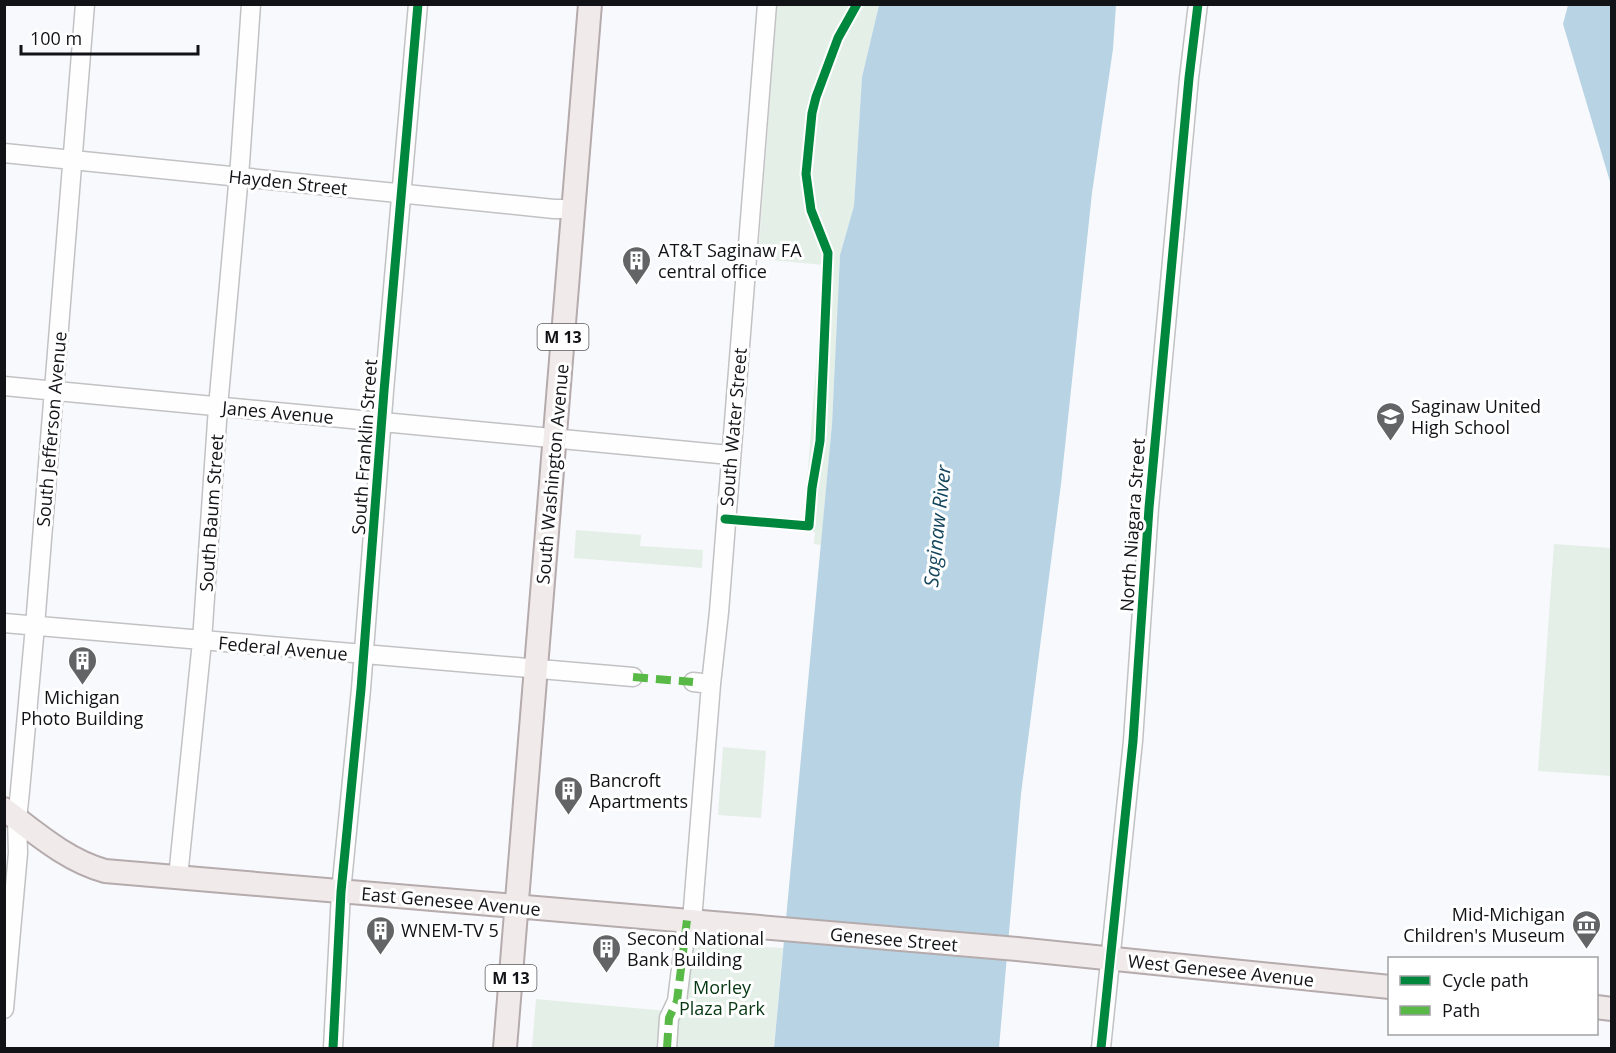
<svg xmlns="http://www.w3.org/2000/svg" width="1616" height="1053" viewBox="0 0 1616 1053" font-family="'Open Sans',sans-serif">
	<style>
		.green { fill: #e4efe7 }
		.water { fill: #b8d4e4 }
		.lines { fill: none; stroke-linecap: round; stroke-linejoin: round }
		.minor-casing { stroke: #c2c2c4; stroke-width: 21 }
		.major-casing { stroke: #b5abad; stroke-width: 26 }
		.minor { stroke: #fefeff; stroke-width: 18 }
		.major { stroke: #f0eaea; stroke-width: 22 }
		.quiet { stroke: #58b947; stroke-width: 8; stroke-dasharray: 15 8; stroke-linecap: butt }
		.cycleway-casing { stroke: #fff; stroke-width: 13 }
		.cycleway { stroke: #00873e; stroke-width: 9 }
		.labels { text-anchor: middle; dominant-baseline: central; stroke-width: 6; stroke-linejoin: round; paint-order: stroke }
		.shield { fill: #fff; stroke: #595a5c; stroke-width: 1.5 }
		.shield-label { font-size: 16px; font-weight: bold; fill: #121316 }
		.street-label { font-size: 18px; fill: #121316; stroke: #fff }
		.poi-label { font-size: 18px; fill: #121316; stroke: #fff; text-anchor: start }
		.park-label { font-size: 18px; fill: #053611; stroke: #fff }
		.water-label { font-size: 20px; font-style: italic; fill: #14465d; stroke: #fff }
	</style>
	<rect width="100%" height="100%" fill="#f8f9fc"/>
	<!-- green -->
	<path class="green" d="M777,5h102l-17,72 -8,129 -14,49 -8,169 -11,121 -7,-1 1,-12 -72,-5 2,-11 59,3 20,-254 -66,-6z
		M576,530l65,5 -1,11 63,4 -1,18 -128,-10z
		M1554,544l57,4v228l-73,-5z
		M723,747l43,4 -5,67 -43,-3z
		M674,942l109,6 -9,100h-242l4,-49 131,12z"/>
	<!-- water -->
	<path class="water" d="M879,5h237l-3,44 -21,144 -31,291 -40,310 -22,254h-225l58,-624 8,-169 14,-49 8,-129z
		M1568,5h43v180l-48,-161z"/>
	<g class="lines">
		<defs>
			<path id="minor" d="M4,153l550,56h19
				M4,386l726,69
				M4,623l629,54
				M693,682l18,2
				M178,877l24,-236 16,-234 22,-244 11,-159
				M692,921l19,-237 8,-72 48,-608
				M4,1009l14,-156 -1,-34 3,-28 15,-165 50,-622
				M333,1048l8,-156 20,-203 23,-298 34,-387
				M667,1048l2,-30 8,-17 10,-81
				M1101,1048l32,-307 16,-233 40,-430 9,-74"/>
			<path id="major" d="M4,809c32,24 62,51 101,62l912,78 373,38
				M1596,1007l16,2
				M505,1048l85,-1044"/>
		</defs>
		<!-- minor casing -->
		<use href="#minor" class="minor-casing"/>
		<!-- major casing -->
		<use href="#major" class="major-casing"/>
		<!-- minor -->
		<use href="#minor" class="minor"/>
		<!-- major -->
		<use href="#major" class="major"/>
		<!-- quiet -->
		<path class="quiet" d="M633,677l60,5
			M667,1048l2,-30 8,-17 10,-81"/>
		<defs>
			<path id="cycleway" d="M725,519l84,7 3,-38 8,-47 8,-188 -17,-43 -5,-36 6,-61 4,-16 22,-59 19,-34
				M333,1048l8,-156 20,-203 23,-298 34,-387
				M1101,1048l32,-307 16,-233 40,-430 9,-74"/>
		</defs>
		<!-- cycleway casing -->
		<use href="#cycleway" class="cycleway-casing"/>
		<!-- cycleway -->
		<use href="#cycleway" class="cycleway"/>
	</g>
	<!-- icons -->
	<defs>
		<symbol id="building-pin" viewBox="-11 -11 22 30"><path d="M0 17L-7.5 6A9.5 9.5 0 1 1 7.5 6Z" fill="#626466" stroke="#fff"/><path d="M-4-6H4V6H1V3H-1V6H-4ZM-2.5-4.3h1.7v1.8h-1.7ZM.8-4.3h1.7v1.8H.8ZM-2.5-1h1.7V.8h-1.7ZM.8-1h1.7V.8H.8Z" fill="#fff"/></symbol>
		<symbol id="school-pin" viewBox="-11 -11 22 30"><path d="M0 17L-7.5 6A9.5 9.5 0 1 1 7.5 6Z" fill="#626466" stroke="#fff"/><path d="M0-5L7-2L0 1L-7-2ZM-4 1L0 2.5L4 1V4Q0 6-4 4Z" fill="#fff"/></symbol>
		<symbol id="museum-pin" viewBox="-11 -11 22 30"><path d="M0 17L-7.5 6A9.5 9.5 0 1 1 7.5 6Z" fill="#626466" stroke="#fff"/><path d="M0-6L6-3V-2H-6V-3ZM-5-1h2V3h-2ZM-1-1h2V3h-2ZM3-1h2V3H3ZM-6 4H6V6H-6Z" fill="#fff"/></symbol>
	</defs>
	<g fill-rule="evenodd">
		<use href="#building-pin" x="620" y="244" width="33" height="45"/>
		<use href="#school-pin" x="1374" y="400" width="33" height="45"/>
		<use href="#building-pin" x="66" y="644" width="33" height="45"/>
		<use href="#building-pin" x="552" y="774" width="33" height="45"/>
		<use href="#museum-pin" x="1570" y="908" width="33" height="45"/>
		<use href="#building-pin" x="364" y="914" width="33" height="45"/>
		<use href="#building-pin" x="590" y="932" width="33" height="45"/>
	</g>
	<g class="labels">
		<!-- shield labels -->
		<g class="shield">
			<rect x="537.5" y="324" width="51" height="26" rx="4.5"/>
			<rect x="485.5" y="965" width="51" height="26" rx="4.5"/>
		</g>
		<g class="shield-label">
			<text x="563" y="337">M 13</text>
			<text x="511" y="978">M 13</text>
		</g>
		<!-- street labels -->
		<g class="street-label">
			<text transform="translate(288 182) rotate(6)">Hayden Street</text>
			<text transform="translate(278 412) rotate(5)">Janes Avenue</text>
			<text transform="translate(733 427) rotate(-85)">South Water Street</text>
			<text transform="translate(51 429) rotate(-85)">South Jefferson Avenue</text>
			<text transform="translate(364 447) rotate(-86)">South Franklin Street</text>
			<text transform="translate(552 474) rotate(-85)">South Washington Avenue</text>
			<text transform="translate(211 513) rotate(-86)">South Baum Street</text>
			<text transform="translate(1132 525) rotate(-86)">North Niagara Street</text>
			<text transform="translate(283 648) rotate(5)">Federal Avenue</text>
			<text transform="translate(451 901) rotate(5)">East Genesee Avenue</text>
			<text transform="translate(894 939) rotate(5)">Genesee Street</text>
			<text transform="translate(1221 970) rotate(6)">West Genesee Avenue</text>
		</g>
		<!-- poi labels -->
		<g class="poi-label">
			<text x="658" y="250">AT&amp;T Saginaw FA<tspan x="658" dy="21">central office</tspan></text>
			<text x="1411" y="406">Saginaw United<tspan x="1411" dy="21">High School</tspan></text>
			<text x="82" y="697" text-anchor="middle">Michigan<tspan x="82" dy="21">Photo Building</tspan></text>
			<text x="589" y="780">Bancroft<tspan x="589" dy="21">Apartments</tspan></text>
			<text x="1565" y="914" text-anchor="end">Mid-Michigan<tspan x="1565" dy="21">Children's Museum</tspan></text>
			<text x="401" y="930">WNEM-TV 5</text>
			<text x="627" y="938">Second National<tspan x="627" dy="21">Bank Building</tspan></text>
		</g>
		<!-- park labels -->
		<g class="park-label">
			<text x="722" y="987">Morley<tspan x="722" dy="21">Plaza Park</tspan></text>
		</g>
		<!-- water labels -->
		<g class="water-label">
			<text transform="translate(937 526) rotate(-84)">Saginaw River</text>
		</g>
	</g>
	<!-- border -->
	<rect width="1616" height="1053" fill="none" stroke="#121316" stroke-width="12"/>
	<!-- legend -->
	<rect x="1388" y="957" width="210" height="78" fill="#ffffff" stroke="#a0a1a2" stroke-width="1.5"/>
	<rect x="1400" y="976" width="30" height="9" fill="#00873e" stroke="#a0a1a2" stroke-width="1.5"/>
	<text x="1442" y="987" font-size="18" fill="#121316">Cycle path</text>
	<rect x="1400" y="1006" width="30" height="9" fill="#58b947" stroke="#a0a1a2" stroke-width="1.5"/>
	<text x="1442" y="1017" font-size="18" fill="#121316">Path</text>
	<!-- scale -->
	<path d="M21 45v9h177v-9" fill="none" stroke="#121316" stroke-width="3"/>
	<text x="30" y="45" font-size="18" fill="#121316" stroke="#ffffff" stroke-width="4.5" paint-order="stroke">100 m</text>
</svg>
